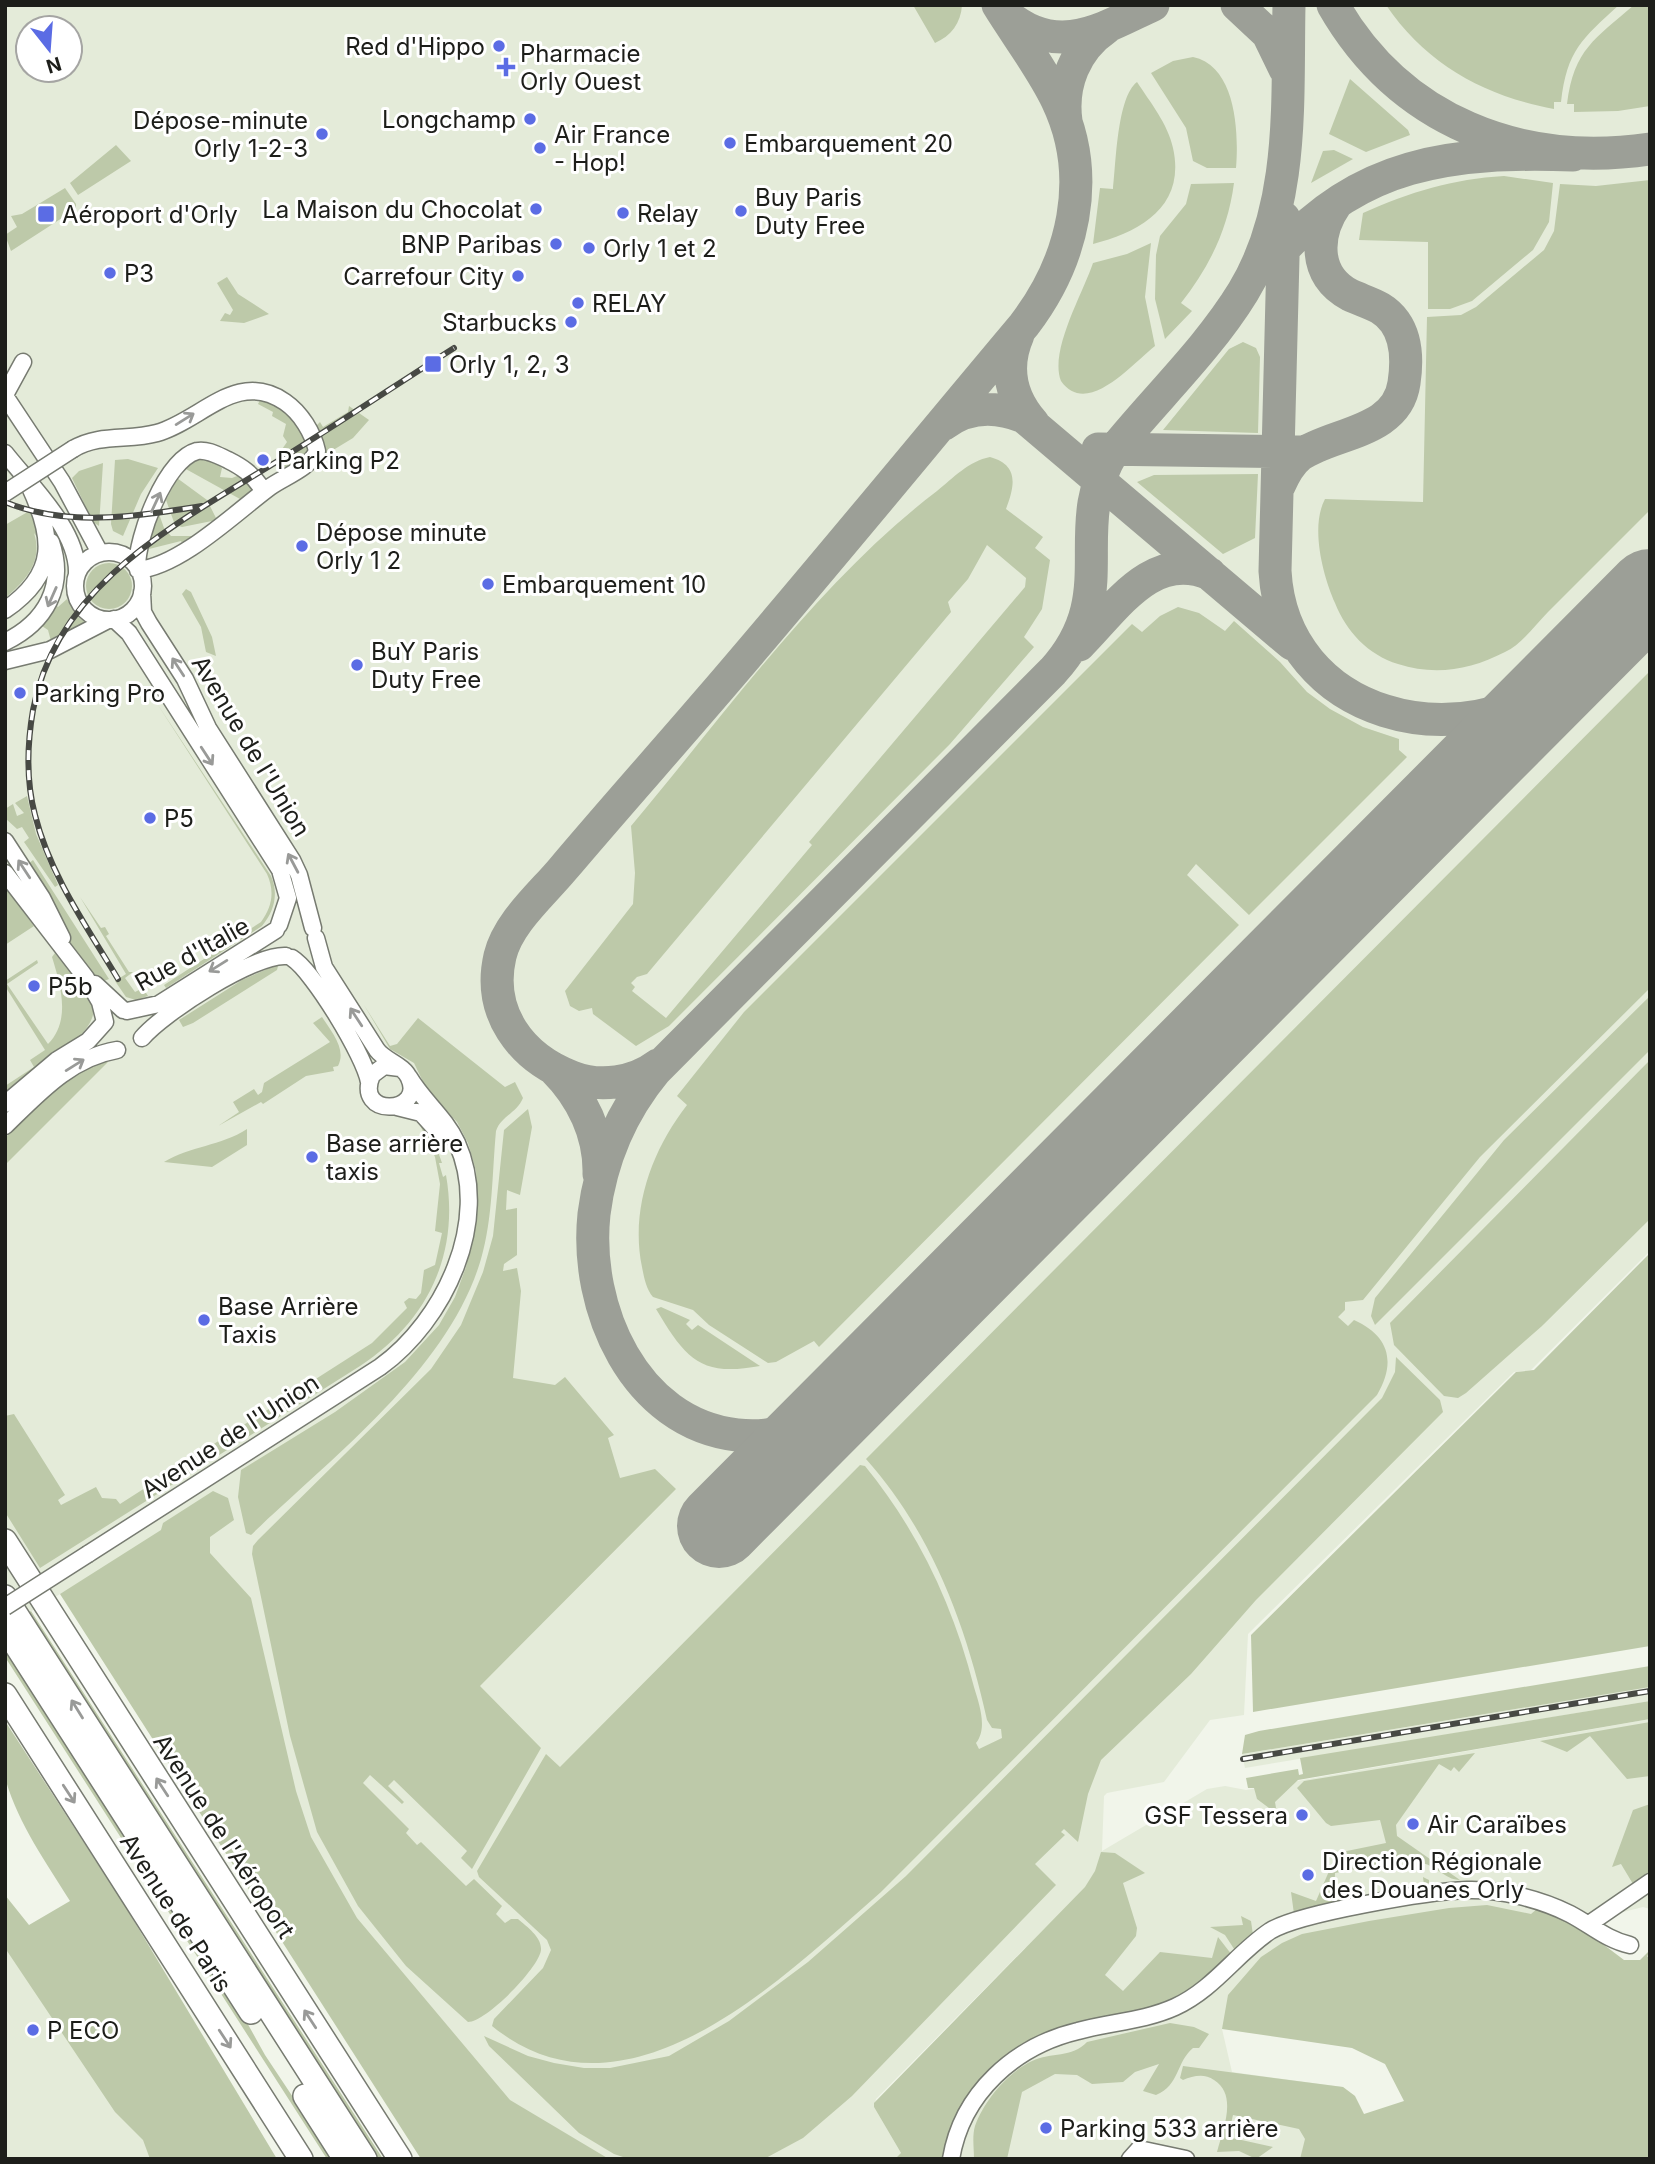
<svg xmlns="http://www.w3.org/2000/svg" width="1655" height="2164" viewBox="0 0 1655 2164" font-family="Inter,sans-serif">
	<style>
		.built { fill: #e4ebd9; fill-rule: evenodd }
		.green { fill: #bdc9a9; fill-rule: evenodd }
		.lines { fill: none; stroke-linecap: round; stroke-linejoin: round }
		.taxiway { stroke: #9c9f97; stroke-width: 33 }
		.runway { stroke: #9c9f97; stroke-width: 84 }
		.minor-casing { stroke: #777b71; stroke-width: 19 }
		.highway-casing { stroke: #777b71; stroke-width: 26 }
		.minor { stroke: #fff; stroke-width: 16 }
		.highway { stroke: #fff; stroke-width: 23 }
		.rail-casing { stroke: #474944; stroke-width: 6 }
		.rail { stroke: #fff; stroke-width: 3.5; stroke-dasharray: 10; stroke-linecap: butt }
		.minor-bridge-casing { stroke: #777b71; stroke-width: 19; stroke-linecap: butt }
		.minor-bridge { stroke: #fff; stroke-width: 16 }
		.oneway { stroke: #999a98 }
		.poi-dot { fill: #5b6ce4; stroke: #fff; stroke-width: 2.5 }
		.labels { text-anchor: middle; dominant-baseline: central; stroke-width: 6; stroke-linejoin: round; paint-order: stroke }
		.poi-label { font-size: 24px; fill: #1d1e1a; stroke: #fff; text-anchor: start }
		.street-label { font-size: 24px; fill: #1d1e1a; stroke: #fff }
	</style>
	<rect width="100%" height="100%" fill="#f1f5ea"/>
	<!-- built -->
	<path class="built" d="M5,5h1645v1246l-119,119 -17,2 -266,262 -4,81 -34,5 -46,62 -57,11 -3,3 -2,55 105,-62 18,-3 21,4 404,-71v190l-7,-2 -83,21 -338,101 10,43 111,15 12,9v63h-888l-402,-568 -60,36zM28,28h42v42h-42zM1026,1947l-124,206h-1l-27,-46 2,-8z
		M1650,1687v14l-405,67 -3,-14z
		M5,1899l211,260h-211z"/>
	<!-- green -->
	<path class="green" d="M913,5h49c-1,18 -11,31 -27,38z
		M1386,5h233c-37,34 -52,45 -58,97h-7v7c-70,-13 -128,-45 -168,-104z
		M1634,5h16v101l-32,5 -44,1v-8h-7c7,-55 28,-65 67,-99z
		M1193,57c43,9 46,75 43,111h-29l-14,-7 -7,-33 -35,-55 22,-12z
		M1350,79l58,51 2,5 -44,17 -37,-18z
		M1137,82c13,20 31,42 36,66 13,58 -32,84 -80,96l7,-56 13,1c3,-25 4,-92 24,-107z
		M116,145l15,16 -53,34 -8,-12z
		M1334,150l19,9 -42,24 12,-32z
		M1504,176l49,7 -4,39 -16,28 -61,51 -22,8h-22v-67l-69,-2 4,-27c47,-21 90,-34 141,-37z
		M1650,180v330c-34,34 -68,68 -102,102 -13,13 -26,32 -43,40 -35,18 -70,24 -107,12 -30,-9 -52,-33 -63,-61 -12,-27 -25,-76 -10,-104l98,3 4,-185 34,-2 15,-8 68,-57 10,-19 6,-47 36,2z
		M1234,183c-6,46 -24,83 -53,120l11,8 -27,28 -10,-40 1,-44 4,-19 26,-32 5,-20z
		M65,188l11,16v5l-65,42 -6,-16 12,-8 -6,-11 11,-2z
		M1151,243l-6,54 10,49c-23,18 -68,72 -94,35 -12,-30 22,-88 32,-118l34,-9z
		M227,277l11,17 31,20 -25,9 -24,-2 5,-8 5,2 3,-5 -16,-27z
		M1243,342l13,6 4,9 -2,76 -95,-3 66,-81z
		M261,398c25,8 49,33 47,59l-3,-4 -19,19 -10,-14 11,-16 -4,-6 3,-12 -14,-8 1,-4 -15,-8z
		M349,406l20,14 -16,18 -28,17 -10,-28 5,-5 3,5 25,-15z
		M990,457c29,8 25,28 16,52l37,28 -8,11 15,12 -8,49 -18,28 10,10 -84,97 -281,282 -33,20 -43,-32 -1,-6 -13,3 -9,-5 -5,-15 68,-87 2,-31 -4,-47c95,-113 189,-246 306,-335 16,-13 32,-30 53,-34zM987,545l39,33 -1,9 -216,255 3,3 -146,173 -34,-27 3,-4 -4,-4 6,-6 10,-3 304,-362 -3,-10 20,-23z
		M199,458l16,4 7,6 -2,9 12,1 10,-4 13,17 -15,8 -56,-31z
		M128,459l30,9 -17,26 -18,42 -10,-5 -2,-7 4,-64z
		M103,463l-4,63 -6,-4 -21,-44 7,-7z
		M1258,474l-3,64 -32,16 -86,-72 17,-7z
		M177,478l30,22 10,20 -35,7 -7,-2 -9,-25z
		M31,510l9,31 -6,-8c9,27 -7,47 -29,65v-73z
		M158,511l6,17 7,8h25l-12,10 -3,-5 -32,8 -1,-6z
		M86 586a23 23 0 1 1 46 0a23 23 0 1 1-46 0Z
		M186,589l5,3 21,45 4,19 -10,-4 -5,-25 -19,-33z
		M67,599l11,18 12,8 -38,20 -4,-15 -9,-6 16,-20 3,3z
		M1178,607l21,6 26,18 9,-10 46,41 27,30 23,17 33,18 36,12v11l8,7 -158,158 -53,-51 -9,11 52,50 -420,422 -5,-6 -38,21 -8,1 -59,-38 -16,-15 -40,-13c-7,-8 -9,-20 -11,-30 -12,-58 10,-117 45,-162l-10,-9 67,-84 388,-388 10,8 18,-16z
		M1650,671v317l-170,169 -117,143 -18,2v8l-7,7 10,9 6,-6c36,16 42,43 23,75l-496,497c-98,85 -254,243 -389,134l2,-7 49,-51 8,-18 -4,-10 -68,-63 -2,-6 69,-117 14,13 300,-302 5,1c53,65 88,139 109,221 5,17 14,41 2,56l3,6 23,-11 -1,-9 -9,-1 -5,-8c-21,-95 -55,-187 -121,-261z
		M156,702l115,174c8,18 3,36 -9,50l-96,62 -2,-3 97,-63c11,-15 14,-30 6,-48z
		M27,796l9,38 22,51 -3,2 -31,-45 5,-4 -7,-11 -5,2 -12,-11v-9l8,-5 4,12 7,-3 -9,-10z
		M33,860l76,119 -10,4 -27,-33 -44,-86z
		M5,887l29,39 -29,19z
		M80,897l21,31 4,-1 4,7 -3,2 23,36h4l-8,6 10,14 8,-4 5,8 -12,4 -10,-3 -11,-16 11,-7z
		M55,953c12,16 32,33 38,53 8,28 -67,72 -88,88v-8l29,-19 -4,-7 15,-10 -40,-64v-5l32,-21 1,3 -31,21 41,60c23,-23 13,-58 4,-87z
		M274,966h4l-1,4 -84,53 -10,4 -4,-7 63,-40z
		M1650,996v54l-275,275 -4,-9 4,-18 129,-158z
		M364,1005l26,41 7,-2 21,-26 87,69 10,-5 8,16c-6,15 -22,18 -27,33 -4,42 -3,87 -15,128 -32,110 -149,198 -230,276l-5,-2 -8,-36 3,-27 94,-58 70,-50 34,-37 16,-28 11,-30 11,-66 -1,-30 -8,-28 -11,-21 -30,-32 -13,-27 -24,-14z
		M322,1017c9,14 25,32 16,49l-5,1 1,4 -28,5 -43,28 -2,-2 -43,24 21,-14 -6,-10 21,-13 4,6 4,-3 2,-9 66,-41 -17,-19z
		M1650,1060v159l-108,107 -76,67 -8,5 -14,-2 -50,-51 -4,-22z
		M96,1061l12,1 -103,103v-27l55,-54z
		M528,1109l4,18 -12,68 -13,-5 -1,20 11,-2v47l-13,9 -1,7 14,-3 4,23 -8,87 42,7 10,-8 49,58 -6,3 12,40 35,-9 21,20 -196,197 61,62 -69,121 -11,-11 6,-7 -73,-71 -6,6 16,16 -2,2 -32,-29 -7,8 46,46 -3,4 11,12 4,-3 45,44 8,-7 28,27 -6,8 9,9 6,-4h7c9,8 24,18 23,31 -2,18 -55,72 -73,72l-62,-56 -48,-60 -41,-74 -27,-96 -38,-182 1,-8 5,-6 173,-171 30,-44 22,-53 10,-36 11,-106z
		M419,1123l17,23 6,17h-3l4,14 3,-2c14,80 -19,147 -86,191l-320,202 -35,-56v-96l9,-2 51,81 -7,5 3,5 35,-18 6,11 14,1 4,5 252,-161 35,-35 -3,-6 5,-4 7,1 5,-6 3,-23 11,-5 7,-32 -7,-2 5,-47 -5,-27z
		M247,1129v16l-35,22 -48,-5c26,-16 57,-16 83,-33z
		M1650,1253v393l-397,66 -2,-77 265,-263 18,-2z
		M661,1307l29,13 -4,4 6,6 6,-5 62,41c-60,11 -74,-7 -104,-57z
		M1396,1357l44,43 3,12 -187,188 -65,74 -90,86 -13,34 -10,48 -14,-13 -3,3 4,3 -30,29 21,21 -204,211 -49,42 -39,21h-135l-15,-5 -35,-21 -90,-87 -5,-10 44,20 26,7 30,5h26l59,-12 60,-35 79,-59 98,-86 476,-478 13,-26z
		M213,1491l15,7 6,22 -24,17v16l41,45 45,193 15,46 46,81 153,182 99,59h-188l-361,-565 101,-64 2,-7z
		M31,1611l352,548h-6l-307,-483 -46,-61z
		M5,1649l240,370 20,36 69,104h-7l-322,-502z
		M1650,1666v21l-408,67 3,-19 14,-4z
		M1650,1701v18l-352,61 -23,22 2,12 -20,-15 -3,-11h-6l-2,-10 52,-9 1,6 4,-1 -3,-16z
		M5,1721l117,180 155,258h-127l-7,-19 -28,-28 -110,-164v-53l24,30 41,-24c-24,-39 -51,-76 -64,-120 -6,-17 -1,-43 -1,-60z
		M1650,1722v54l-23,3 -37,-43 -23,16 -27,-11z
		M1475,1753l-16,19 -5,-5 -3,4 -12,-7 -43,61 1,11 63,44c-16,0 -25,-17 -41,-17l-2,-5 -82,15 -1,30 90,-18 -1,-8 6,3v8l-135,26 -3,-22 25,9 21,-48 49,-10 -6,-23 -49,6 -5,-3 -29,-35 7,-7z
		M1650,1804v69l-17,11 -12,-20 -9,3 21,-57z
		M1101,1852l14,1 30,20 -22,10 14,45 -1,8 -31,39 18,16 37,-39 52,6 6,-21 14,18 -38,34 -40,20 -144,44 -43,45 -22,61h-50l6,-6 -27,-46v-4l211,-216 10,-16z
		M1487,1905l44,9 7,-6 33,12 53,40h16l10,-10 -3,7 3,-2v204h-350l5,-20 -6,-10 -66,-14 -5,22 45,10 -17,12 -17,-8 -22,1c6,-23 21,-57 -3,-72 -10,-7 -21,-4 -31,0l-3,-2 3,-12 160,21 12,9 9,18 40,-13 -19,-37 -33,-16 -130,-19 6,-34 33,-38 21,-14 20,-9 67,-13 80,-13z
		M1241,1916l10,5 2,14 -17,17 -11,-17 -15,-8 33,-2z
		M1170,2023l24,4 15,7 -10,14h-6c-17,14 -13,37 -37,47l-13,-4 16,-27 -24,8 -12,10 -31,2 -15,-9 -22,-1 -33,18 -15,67h-33c0,-11 -2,-23 1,-33 9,-25 32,-53 57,-65 19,-9 40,-3 55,-19z"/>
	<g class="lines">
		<!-- taxiway -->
		<path class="taxiway" d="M1237,5l31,29 17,35
			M1333,5c67,117 188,163 317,144
			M1007,15c51,43 94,14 146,-10
			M1066,121c-5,-36 9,-72 40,-93
			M1284,218l-9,353c8,147 188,191 290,104
			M1275,259c81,-98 179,-108 298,-104
			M1018,335c-14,32 -8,62 15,88
			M944,424c24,-18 53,-18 80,-7l268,227
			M1098,449l202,3
			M1279,486c5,-12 11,-23 21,-31 34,-23 97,-22 104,-72 3,-20 3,-44 -9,-61 -12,-17 -28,-19 -45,-27 -37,-19 -35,-61 -14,-91
			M1079,645c37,-37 73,-96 131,-71
			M658,1065c-24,18 -58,23 -86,12 -52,-20 -85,-65 -72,-121 8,-33 41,-61 62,-86 49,-58 99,-114 148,-171 106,-123 209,-249 314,-374 49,-64 70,-148 33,-225 -16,-33 -40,-64 -59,-95
			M554,1069c28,28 46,65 45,105
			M856,1389c-14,12 -26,24 -42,32 -24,12 -50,17 -77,14 -103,-12 -153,-127 -143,-221 7,-55 27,-102 62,-144l397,-399c71,-78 11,-141 61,-221 42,-52 94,-101 129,-158 52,-86 44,-190 46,-287"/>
		<!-- runway -->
		<path class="runway" d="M719,1526l931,-935"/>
		<defs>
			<path id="minor" d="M5,395l18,-33
				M5,396l57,86 38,71
				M73,449c27,-16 56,-8 84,-16 45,-13 80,-64 128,-31 16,11 28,31 32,49 -7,17 -33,26 -47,36 -34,25 -89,79 -132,83
				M5,453c25,32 73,77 72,120
				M75 586a34 34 0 1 1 68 0a34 34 0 1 1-68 0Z
				M137,567c0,-30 28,-107 60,-116 11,-2 22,5 31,9 14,7 24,14 33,27
				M142,592l1,20 6,11 36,56 23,49 84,132 7,15 14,53
				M5,610c54,-37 48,-74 24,-125
				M114,619l15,14 151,237 8,28 -9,27
				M5,642c41,-20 61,-56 46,-100
				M5,661l45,-11 58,-30
				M5,841l37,57 20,40
				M5,873l81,105 14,24 5,20 -17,19 -31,19 -52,44
				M316,938l8,29 53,83c8,11 27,15 32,28 17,36 -56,41 -37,-3l12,-9 16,2
				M292,958c21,13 73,99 77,124
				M95,984l28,26
				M127,1011l32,-7 117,-74
				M142,1038c21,-25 112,-84 144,-82
				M397,1107l24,6 19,21
				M5,1126c33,-32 65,-68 112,-76
				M88,1554l292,-187c64,-46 112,-146 77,-224 -12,-26 -34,-42 -48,-66
				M1589,1924l61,-42
				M951,2159c11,-66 64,-113 127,-128 33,-9 66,-10 97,-24 39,-18 61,-53 95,-76 29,-18 160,-40 197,-41 33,-1 73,9 103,24 21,11 37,26 60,31
				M1130,2159l9,-10 47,10"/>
			<path id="highway" d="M5,1541l395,618
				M5,1597l360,562
				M5,1628l246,384
				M5,1695l296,464
				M305,2096l40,63"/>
		</defs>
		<!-- minor casing -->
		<use href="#minor" class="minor-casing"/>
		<!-- highway casing -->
		<use href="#highway" class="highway-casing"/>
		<!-- minor -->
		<use href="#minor" class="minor"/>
		<!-- highway -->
		<use href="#highway" class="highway"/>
		<defs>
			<path id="rail" d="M5,502c64,26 132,14 197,4
				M118,979c-31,-52 -68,-104 -83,-164 -9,-34 -8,-70 -2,-105 24,-128 147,-188 248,-251 58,-36 115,-74 173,-111
				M1243,1759l407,-68"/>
		</defs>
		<!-- rail casing -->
		<use href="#rail" class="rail-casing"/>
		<!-- rail -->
		<use href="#rail" class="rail"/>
		<defs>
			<path id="minor-bridge" d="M5,493l68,-44
				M5,1607l83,-53"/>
		</defs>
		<!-- minor-bridge casing -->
		<use href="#minor-bridge" class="minor-bridge-casing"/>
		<!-- minor-bridge -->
		<use href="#minor-bridge" class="minor-bridge"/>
	</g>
	<!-- one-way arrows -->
	<defs><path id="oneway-shaft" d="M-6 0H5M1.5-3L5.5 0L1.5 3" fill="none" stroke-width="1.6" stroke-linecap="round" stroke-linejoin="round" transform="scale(1.75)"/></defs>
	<g class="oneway">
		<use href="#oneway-shaft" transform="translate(185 419) rotate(-32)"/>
		<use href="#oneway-shaft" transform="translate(156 502) rotate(-65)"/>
		<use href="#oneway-shaft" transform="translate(52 597) rotate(114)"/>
		<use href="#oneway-shaft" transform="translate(178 667) rotate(-123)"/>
		<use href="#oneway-shaft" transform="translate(207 756) rotate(57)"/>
		<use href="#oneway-shaft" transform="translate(293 863) rotate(-118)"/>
		<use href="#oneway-shaft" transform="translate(24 869) rotate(-123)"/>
		<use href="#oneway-shaft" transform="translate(218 966) rotate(148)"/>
		<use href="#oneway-shaft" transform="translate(356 1017) rotate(-123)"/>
		<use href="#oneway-shaft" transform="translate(75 1065) rotate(-32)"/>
		<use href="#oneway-shaft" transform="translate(77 1709) rotate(-122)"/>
		<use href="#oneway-shaft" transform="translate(162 1787) rotate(-123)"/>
		<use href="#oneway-shaft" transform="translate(69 1794) rotate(57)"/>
		<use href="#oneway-shaft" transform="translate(310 2019) rotate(-123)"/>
		<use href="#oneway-shaft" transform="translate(225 2039) rotate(57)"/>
	</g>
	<!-- markers -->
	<g class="poi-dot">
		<circle cx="499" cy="46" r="7"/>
		<path d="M502.5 56.5h7v7h7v7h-7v7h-7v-7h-7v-7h7z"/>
		<circle cx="530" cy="119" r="7"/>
		<circle cx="322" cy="134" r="7"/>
		<circle cx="730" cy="143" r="7"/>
		<circle cx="540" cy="148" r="7"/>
		<circle cx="536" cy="209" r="7"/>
		<circle cx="741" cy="211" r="7"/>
		<circle cx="623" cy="213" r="7"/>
		<rect x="37" y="205" width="18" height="18" rx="3.5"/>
		<circle cx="556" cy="244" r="7"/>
		<circle cx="589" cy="248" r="7"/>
		<circle cx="110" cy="273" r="7"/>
		<circle cx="518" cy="276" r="7"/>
		<circle cx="578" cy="303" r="7"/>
		<circle cx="571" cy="322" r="7"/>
		<rect x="424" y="355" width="18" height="18" rx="3.5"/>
		<circle cx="263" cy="460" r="7"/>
		<circle cx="302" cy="546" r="7"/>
		<circle cx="488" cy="584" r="7"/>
		<circle cx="357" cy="665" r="7"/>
		<circle cx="20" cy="693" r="7"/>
		<circle cx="150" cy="818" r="7"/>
		<circle cx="34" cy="986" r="7"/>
		<circle cx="312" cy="1157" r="7"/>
		<circle cx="204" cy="1320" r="7"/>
		<circle cx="1302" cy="1815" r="7"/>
		<circle cx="1413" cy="1824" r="7"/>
		<circle cx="1308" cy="1875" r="7"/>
		<circle cx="33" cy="2030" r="7"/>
		<circle cx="1046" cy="2128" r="7"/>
	</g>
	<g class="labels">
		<!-- poi labels -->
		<g class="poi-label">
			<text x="485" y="46" text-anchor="end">Red d'Hippo</text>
			<text x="520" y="53">Pharmacie<tspan x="520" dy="28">Orly Ouest</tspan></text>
			<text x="516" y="119" text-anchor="end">Longchamp</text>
			<text x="308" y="120" text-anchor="end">Dépose-minute<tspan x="308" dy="28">Orly 1-2-3</tspan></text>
			<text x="554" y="134">Air France<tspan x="554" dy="28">- Hop!</tspan></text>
			<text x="744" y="143">Embarquement 20</text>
			<text x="755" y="197">Buy Paris<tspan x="755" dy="28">Duty Free</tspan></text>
			<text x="522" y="209" text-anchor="end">La Maison du Chocolat</text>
			<text x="637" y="213">Relay</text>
			<text x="62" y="214">Aéroport d'Orly</text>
			<text x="542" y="244" text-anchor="end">BNP Paribas</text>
			<text x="603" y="248">Orly 1 et 2</text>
			<text x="124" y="273">P3</text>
			<text x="504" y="276" text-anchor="end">Carrefour City</text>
			<text x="592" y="303">RELAY</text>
			<text x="557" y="322" text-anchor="end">Starbucks</text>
			<text x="449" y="364">Orly 1, 2, 3</text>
			<text x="277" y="460">Parking P2</text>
			<text x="316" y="532">Dépose minute<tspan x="316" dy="28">Orly 1 2</tspan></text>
			<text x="502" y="584">Embarquement 10</text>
			<text x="371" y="651">BuY Paris<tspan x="371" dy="28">Duty Free</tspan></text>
			<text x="34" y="693">Parking Pro</text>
			<text x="164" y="818">P5</text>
			<text x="48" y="986">P5b</text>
			<text x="326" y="1143">Base arrière<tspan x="326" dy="28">taxis</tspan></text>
			<text x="218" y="1306">Base Arrière<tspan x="218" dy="28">Taxis</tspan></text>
			<text x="1288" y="1815" text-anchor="end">GSF Tessera</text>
			<text x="1427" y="1824">Air Caraïbes</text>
			<text x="1322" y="1861">Direction Régionale<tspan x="1322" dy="28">des Douanes Orly</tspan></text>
			<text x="47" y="2030">P ECO</text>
			<text x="1060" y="2128">Parking 533 arrière</text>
		</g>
		<!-- street labels -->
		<g class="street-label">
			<text transform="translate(251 746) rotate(59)">Avenue de l'Union</text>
			<text transform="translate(192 954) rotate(-29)">Rue d'Italie</text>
			<text transform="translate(230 1436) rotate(-33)">Avenue de l'Union</text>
			<text transform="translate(224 1836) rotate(57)">Avenue de l'Aéroport</text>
			<text transform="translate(176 1913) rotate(57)">Avenue de Paris</text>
		</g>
	</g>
	<!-- border -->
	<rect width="1655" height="2164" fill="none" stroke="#1d1e1a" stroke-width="14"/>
	<!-- north arrow -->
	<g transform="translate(49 49) rotate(163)"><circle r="33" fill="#ffffff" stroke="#a5a5a3" stroke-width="2"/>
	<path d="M0-5L12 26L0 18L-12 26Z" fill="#5b6ce4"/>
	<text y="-10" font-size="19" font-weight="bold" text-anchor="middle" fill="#1d1e1a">N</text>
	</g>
</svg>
